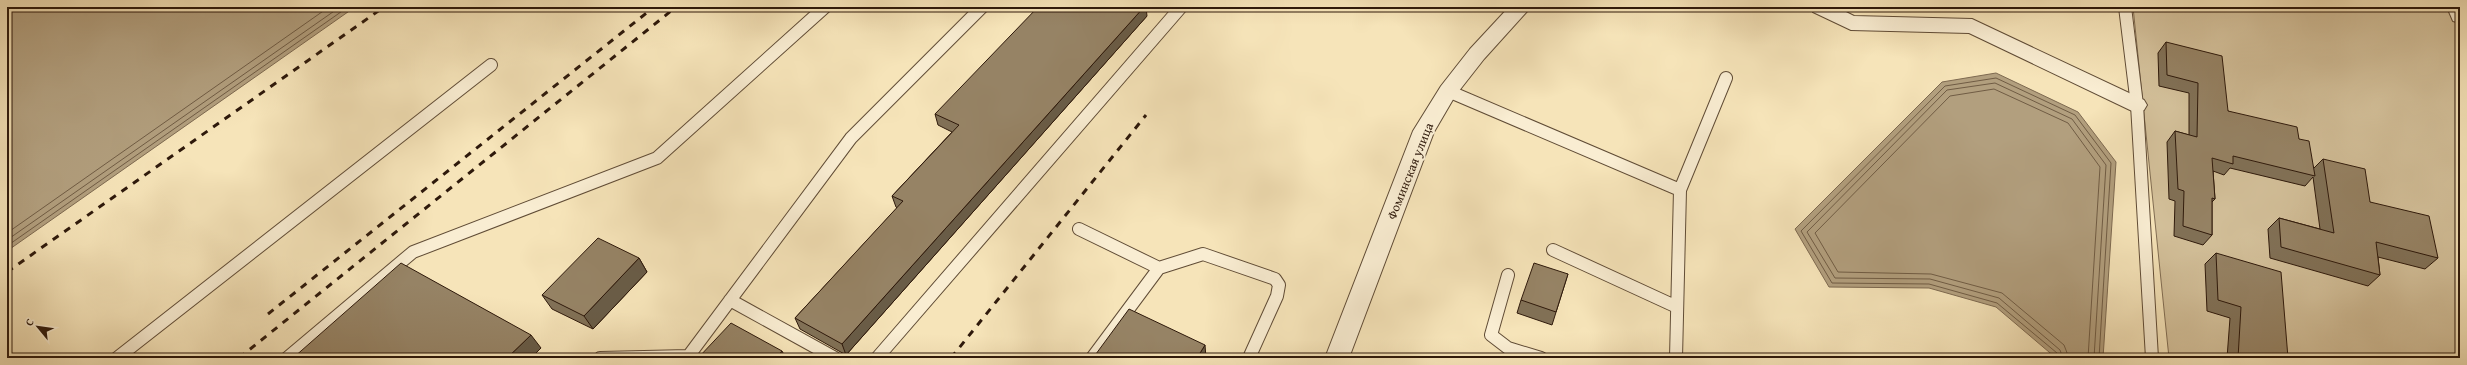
<svg xmlns="http://www.w3.org/2000/svg" width="2467" height="365" viewBox="0 0 2467 365" font-family="'Gentium Book Plus',serif">
	<style>
		.green { fill: #d4c19b; stroke: #816d53 }
		.water { fill: #b29f7e; stroke: #7d6950 }
		.lines { fill: none; stroke-linecap: round; stroke-linejoin: round }
		.shore { stroke: #705c44; stroke-width: 1 }
		.service-casing { stroke: #604c36; stroke-width: 14 }
		.minor-casing { stroke: #604c36; stroke-width: 2 }
		.tertiary-casing { stroke: #604c36; stroke-width: 2 }
		.service { stroke: #f9edd2; stroke-width: 12 }
		.minor { fill: #f9edd2; fill-rule: evenodd }
		.tertiary { fill: #f9edd2; fill-rule: evenodd }
		.rail { stroke: #2e190b; stroke-width: 3; stroke-dasharray: 7 7; stroke-linecap: butt }
		.wall { fill: #817157; stroke: #2e190b }
		.shaded-wall { fill: #695c47; stroke: #2e190b }
		.building { fill: #968365; stroke: #2e190b }
		.labels { text-anchor: middle; dominant-baseline: central; stroke-width: 4; stroke-linejoin: round; paint-order: stroke }
		.street-label { font-size: 13px; fill: #2e190b; stroke: #f9edd2 }
	</style>
	<rect width="100%" height="100%" fill="#f6e4b9"/>
	<filter id="stains"><feTurbulence type="fractalNoise" baseFrequency=".005" numOctaves="4"/><feColorMatrix values="0 0 0 0 .2 0 0 0 0 .09 0 0 0 0 .02 0 0 0 .5 -.17"/></filter>
	<radialGradient id="worn" r=".72"><stop offset=".6" stop-color="#630" stop-opacity="0"/><stop offset="1" stop-color="#630" stop-opacity=".3"/></radialGradient>
	<!-- green -->
	<path class="green" d="M2133,7h327v351h-291z"/>
	<!-- water -->
	<path class="water" d="M7,7h348l-348,244z
		M1996,73l82,39 38,50 -13,196h-47l-60,-51 -67,-19 -100,-1 -34,-58 147,-147z"/>
	<g class="lines">
		<!-- shore -->
		<path class="shore" d="M7,233l322,-226
			M7,240l333,-233
			M7,246l341,-239
			M2058,358l-1,-5 -60,-50 -68,-19 -97,-1 -31,-52 144,-145 51,-8 79,37 36,48 -12,195
			M2063,358l-3,-8 -61,-52 -69,-19 -95,-1 -28,-46 140,-142 48,-7 77,36 34,46 -12,193
			M2069,358l-5,-13 -62,-52 -71,-19 -93,-2 -23,-39 135,-137 44,-7 74,34 32,44 -12,191"/>
		<defs>
			<path id="service" d="M2125,7l12,98 15,253
				M1448,91l232,99 -4,168
				M1680,190l46,-112
				M1079,229l80,39 -67,90
				M1553,250l124,57
				M1159,268l44,-14 72,25 4,6 -2,11 -28,62
				M1508,275l-17,60 17,13 33,10
				M730,300l105,58
				M117,358l374,-293
				M287,358l126,-106 244,-94 168,-151
				M600,358l88,-2
				M687,358l164,-220 131,-131
				M877,358l304,-351"/>
			<path id="minor" d="M1810,7h26l18,9 118,3 172,81 3,5 -3,5 -7,3 -7,-3 -161,-77 -118,-3 -38,-18z
				M2447,7h13v16l-7,-2z"/>
			<path id="tertiary" d="M1509,7h22l-47,52 -29,37 -21,36 -85,226h-24l88,-227 28,-45 29,-37z"/>
		</defs>
		<!-- service casing -->
		<use href="#service" class="service-casing"/>
		<!-- minor casing -->
		<use href="#minor" class="minor-casing"/>
		<!-- tertiary casing -->
		<use href="#tertiary" class="tertiary-casing"/>
		<!-- service -->
		<use href="#service" class="service"/>
		<!-- minor -->
		<use href="#minor" class="minor"/>
		<!-- tertiary -->
		<use href="#tertiary" class="tertiary"/>
		<!-- rail -->
		<path class="rail" d="M7,272l377,-265
			M268,314l386,-307
			M239,358l437,-351
			M951,358l195,-243"/>
	</g>
	<!-- wall -->
	<path class="wall" d="M1147,16l-301,339 -46,-26 -5,-11 102,-110 -1,-1 -4,-11 60,-64 -14,-7 -3,-11z
		M2166,42l62,69 71,28 15,29 9,-9 47,43 68,56 -13,11 -47,-12 2,18 -12,11 -98,-28 -2,-29 11,-11 41,11 -7,-52 -8,9 -75,-18 -6,7 -11,-4 2,28 -3,3v33l-9,10 -29,-9 1,-35 -6,-2 -2,-57 8,-11 14,4v-42l-30,-7 -1,-33z
		M2216,253l72,105h-61l3,-40 -23,-7 -2,-47z
		M639,258l8,14 -54,57 -41,-20 -10,-14z
		M1568,274l-16,51 -35,-12 4,-13z"/>
	<!-- shaded-wall -->
	<path class="shaded-wall" d="M1144,7h2l1,9 -301,339 -4,-11z
		M639,258l8,14 -54,57 -9,-13z
		M531,335l10,13 -10,10h-24z
		M1205,345l1,13h-9z
		M782,351l4,7h-10z"/>
	<!-- building -->
	<path class="building" d="M1038,7h106l-302,337 -47,-26 108,-117 -11,-5 67,-71 -24,-11z
		M2166,42l56,14 6,55 69,16 2,12 10,2 6,35 -82,-20v8l-21,-6 3,41 -3,-1v37l-29,-9 1,-35 -6,-2 -3,-58 22,6 1,-54 -31,-8z
		M2323,159l42,10 5,33 59,14 9,42 -62,-16 4,33 -99,-28 -2,-29 55,15z
		M598,238l41,20 -55,58 -42,-21z
		M2216,253l65,19 7,86h-50l3,-51 -23,-7z
		M401,263l130,72 -24,23h-214z
		M1534,263l34,11 -12,38 -35,-12z
		M1129,309l76,36 -8,13h-104z
		M731,323l51,28 -6,7h-78z"/>
	<g class="labels">
		<!-- street labels -->
		<g class="street-label">
			<text transform="translate(1410 171) rotate(-68)">Фоминская улица</text>
		</g>
	</g>
	<!-- margin -->
	<rect width="2467" height="365" fill="none" stroke="#f6e4b9" stroke-width="24"/>
	<rect x="8" y="8" width="2451" height="349" fill="none" stroke="#2e190b" stroke-width="2"/>
	<rect x="12" y="12" width="2443" height="341" fill="none" stroke="#2e190b"/>
	<!-- north arrow -->
	<g transform="translate(38 327) rotate(299)" stroke="#f9edd2" stroke-width="3" paint-order="stroke">
	<path d="M0-3L7 15L0 10L-7 15Z" fill="#2e190b"/>
	<text y="-6" font-size="11" font-weight="bold" text-anchor="middle" fill="#2e190b">С</text>
	</g>
	<rect width="100%" height="100%" filter="url(#stains)"/>
	<rect width="100%" height="100%" fill="url(#worn)"/>
</svg>
